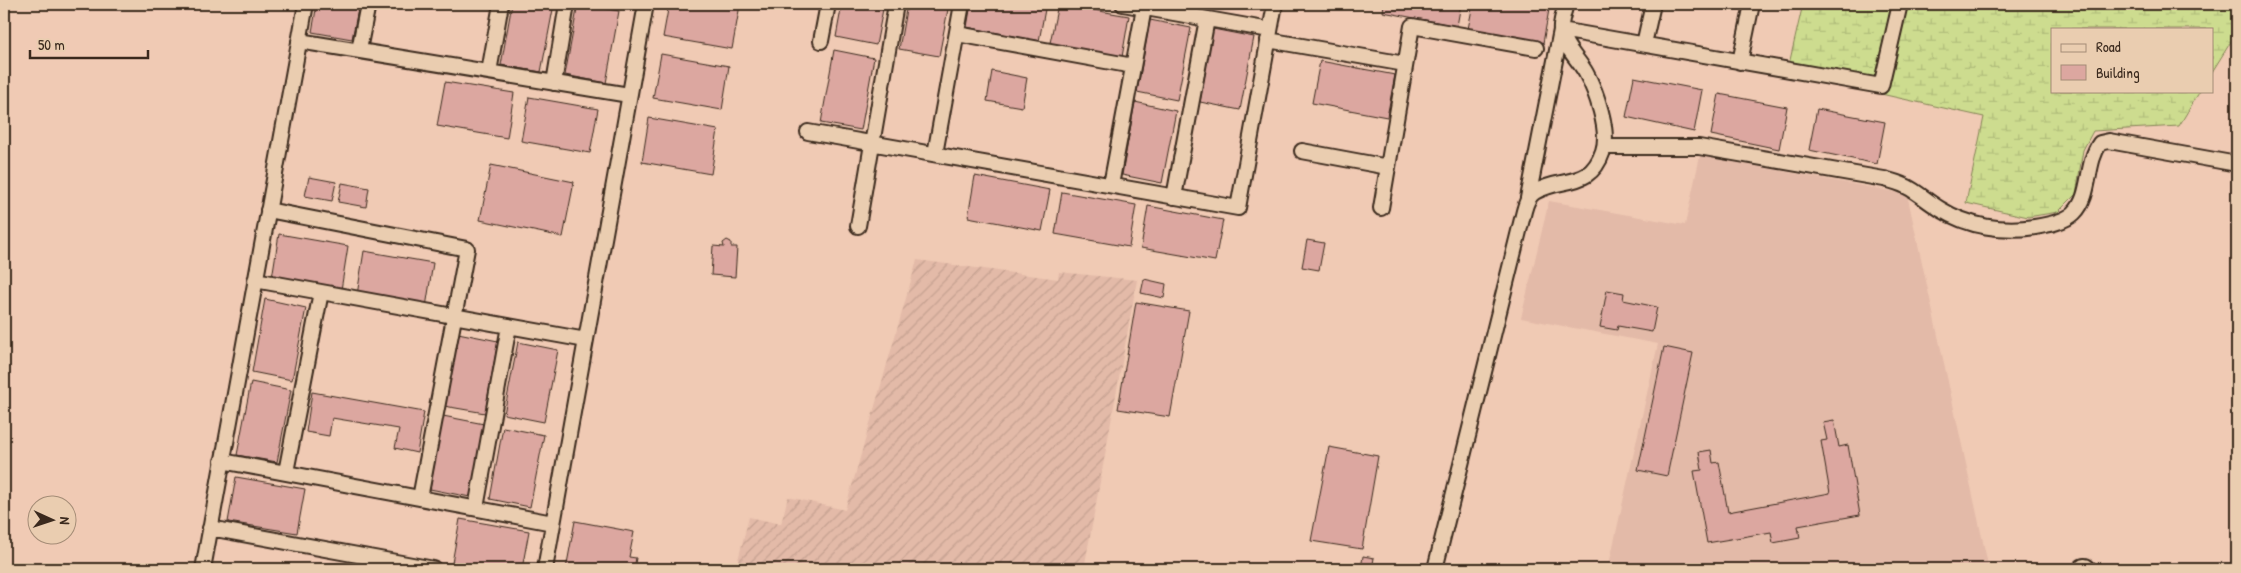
<svg xmlns="http://www.w3.org/2000/svg" width="2241" height="573" viewBox="0 0 2241 573" font-family="'Patrick Hand',sans-serif">
	<style>
		.built { fill: #e3baa8 }
		.industrial { fill: url(#industrial-furrows) }
		.wetland { fill: url(#wetland-marsh); stroke: #848356 }
		.building { fill: #dca7a0; stroke: #3b2a1e }
		.lines { fill: none; stroke-linecap: round; stroke-linejoin: round }
		.street-casing { stroke: #3b2a1e; stroke-width: 18 }
		.secondary-casing { stroke: #3b2a1e; stroke-width: 24 }
		.street { stroke: #eacdb0; stroke-width: 14 }
		.secondary { stroke: #eacdb0; stroke-width: 20 }
	</style>
	<defs>
		<pattern id="industrial-furrows" width="10" height="10" patternUnits="userSpaceOnUse" patternTransform="scale(1.25)"><rect width="10" height="10" fill="#e3baa8"/><path d="M-1 1l2-2M0 10L10 0M9 11l2-2" fill="none" stroke="#c4a090"/></pattern>
		<pattern id="wetland-marsh" width="20" height="14" patternUnits="userSpaceOnUse" patternTransform="scale(1.25)"><rect width="20" height="14" fill="#cddc8f"/><path d="M1 5h8M5 5V1M11 12h8M15 12V8" fill="none" stroke="#b1bd7b"/></pattern>
	</defs>
	<rect width="100%" height="100%" fill="#f0cab4"/>
	<filter id="ink" filterUnits="userSpaceOnUse"><feTurbulence type="fractalNoise" baseFrequency=".02" numOctaves="2"/><feDisplacementMap in="SourceGraphic" scale="10" xChannelSelector="R" yChannelSelector="G"/><feConvolveMatrix kernelMatrix="1 2 1 2 8 2 1 2 1" color-interpolation-filters="sRGB"/></filter>
	<g filter="url(#ink)">
		<!-- built -->
		<path class="built" d="M1700,156l207,38 82,375h-381l50,-225 -137,-26 28,-117 136,24z"/>
		<!-- industrial -->
		<path class="industrial" d="M917,260l141,19 1,-7 78,8 -53,289h-358l11,-5 12,-47 32,7 7,-27 57,13z"/>
		<!-- wetland -->
		<path class="wetland" d="M1803,4h434v28l-25,40v-43h-160v62h148l-21,35 -86,5 -10,19 -7,44 -18,18 -30,5 -62,-14 18,-86 -197,-44z"/>
		<!-- building -->
		<path class="building" d="M317,4h42l-7,35 -40,-7z
			M512,4h42l-13,68 -40,-7z
			M578,4l41,7 -13,72 -41,-8z
			M669,4l71,1 -8,44 -69,-12z
			M842,4h42l-8,41 -40,-8z
			M907,4h42l-10,52 -40,-7z
			M971,4h75l-7,37 -72,-14z
			M1058,4l71,12 -7,41 -72,-14z
			M1384,4h77l-4,22 -74,-14z
			M1473,4h77l-7,39 -75,-14z
			M1150,20l41,8 -14,72 -40,-8z
			M1213,29l41,8 -14,73 -40,-8z
			M834,50l40,8 -13,72 -40,-7z
			M661,54l68,12 -7,44 -69,-12z
			M1320,61l75,14 -8,42 -75,-14z
			M992,71l35,7 -5,29 -35,-6z
			M1634,77l68,13 -8,42 -68,-15z
			M445,82l69,11 -7,45 -70,-12z
			M1719,94l68,13 -8,42 -68,-14z
			M529,97l69,12 -8,44 -69,-12z
			M1135,102l41,9 -14,72 -40,-8z
			M1817,109l68,13 -8,42 -68,-14z
			M649,118l69,12 -7,44 -69,-12z
			M491,165l83,17 -11,55 -83,-17z
			M975,176l75,14 -8,41 -74,-14z
			M309,177l27,5 -4,19 -27,-5z
			M342,183l27,5 -3,19 -28,-5z
			M1062,192l74,13 -7,42 -74,-13z
			M1148,206l75,14 -8,41 -74,-13z
			M279,234l69,12 -7,44 -69,-12z
			M727,240l4,2v5h6l-2,30 -24,-2 2,-29 11,1 -1,-4z
			M1307,240l17,3 -5,27 -17,-3z
			M364,251l69,12 -7,44 -69,-12z
			M1144,279l22,5 -2,14 -23,-5z
			M1607,290l17,3 -1,7 34,7 -5,25 -34,-6 -1,4 -17,-3z
			M265,299l41,9 -14,72 -40,-8z
			M1136,302l53,9 -19,106 -52,-8z
			M458,333l40,8 -13,72 -41,-7z
			M518,342l40,8 -14,72 -40,-8z
			M1664,347l29,6 -26,123 -29,-6z
			M251,382l40,8 -14,72 -40,-7z
			M312,392l112,20 -7,41 -22,-5 4,-19 -67,-11 -3,18 -23,-4z
			M443,416l41,8 -14,73 -40,-8z
			M1834,420l5,27 9,-2 12,70 -62,11 2,12 -27,5 -2,-11 -64,11 -13,-72 8,-1 -3,-18 12,-2 2,13 6,-1 9,50 102,-19 -9,-52 6,-1 -4,-18z
			M503,427l41,8 -14,72 -40,-8z
			M1329,447l49,9 -16,93 -51,-8z
			M236,477l69,12 -8,44 -69,-11z
			M460,519l69,12 -7,38h-36l-34,-6z
			M575,521l59,11 -5,25 7,1 -2,11h-68z
			M1363,556l11,2 -2,11h-11z"/>
		<g class="lines">
			<defs>
				<path id="street" d="M1123,4l147,26
					M957,34l176,32
					M1268,40l137,24
					M299,41l330,54
					M821,41l7,-37
					M1644,44l9,-40
					M359,50l9,-46
					M1740,62l12,-58
					M489,72l12,-68
					M554,83l13,-79
					M808,132l430,76 37,-204
					M1605,147h94l185,32c30,7 32,15 56,30 29,18 63,23 95,18 12,-2 30,-5 39,-14 18,-18 11,-49 26,-70l9,-2 128,23
					M1302,151l86,16
					M935,154l27,-150
					M1111,185l33,-177
					M1174,197l33,-178
					M1528,198l33,-168 320,56 19,-82
					M1381,208l31,-182 124,22
					M268,210l199,39 -47,249
					M858,226l38,-222
					M255,280l331,60
					M222,461l331,62
					M286,472l35,-180
					M476,508l33,-182
					M210,528l224,41
					M203,569l103,-565
					M545,569l101,-565
					M1435,569l89,-358c2,-7 4,-15 11,-19 27,-16 55,-2 68,-41 7,-20 -7,-60 -17,-78 -7,-13 -23,-27 -25,-43 -1,-7 3,-19 5,-26"/>
				<path id="secondary" d="M2084,569h1"/>
			</defs>
			<!-- street casing -->
			<use href="#street" class="street-casing"/>
			<!-- secondary casing -->
			<use href="#secondary" class="secondary-casing"/>
			<!-- street -->
			<use href="#street" class="street"/>
			<!-- secondary -->
			<use href="#secondary" class="secondary"/>
		</g>
	</g>
	<!-- margin -->
	<rect width="2241" height="573" fill="none" stroke="#eacdb0" stroke-width="20"/>
	<rect x="10" y="10" width="2221" height="553" fill="none" stroke="#3b2a1e" stroke-width="2" filter="url(#ink)"/>
	<!-- legend -->
	<rect x="2051" y="28" width="162" height="65" fill="#eacdb0" stroke="#a48c76"/>
	<rect x="2061" y="44" width="25" height="8" fill="#eacdb0" stroke="#a48c76"/>
	<text x="2096" y="52" font-size="15" fill="#3b2a1e">Road</text>
	<rect x="2061" y="65" width="25" height="15" fill="#dca7a0" stroke="#a48c76"/>
	<text x="2096" y="78" font-size="15" fill="#3b2a1e">Building</text>
	<!-- north arrow -->
	<g transform="translate(52 520) rotate(93)"><circle r="24" fill="#eacdb0" stroke="#a48c76"/>
	<path d="M0-4L9 19L0 12L-9 19Z" fill="#3b2a1e"/>
	<text y="-8" font-size="14" font-weight="bold" text-anchor="middle" fill="#3b2a1e">N</text>
	</g>
	<!-- scale -->
	<path d="M30 50v8h118v-8" fill="none" stroke="#3b2a1e" stroke-width="2.5"/>
	<text x="38" y="50" font-size="15" fill="#3b2a1e" stroke="#eacdb0" stroke-width="4" paint-order="stroke">50 m</text>
</svg>
